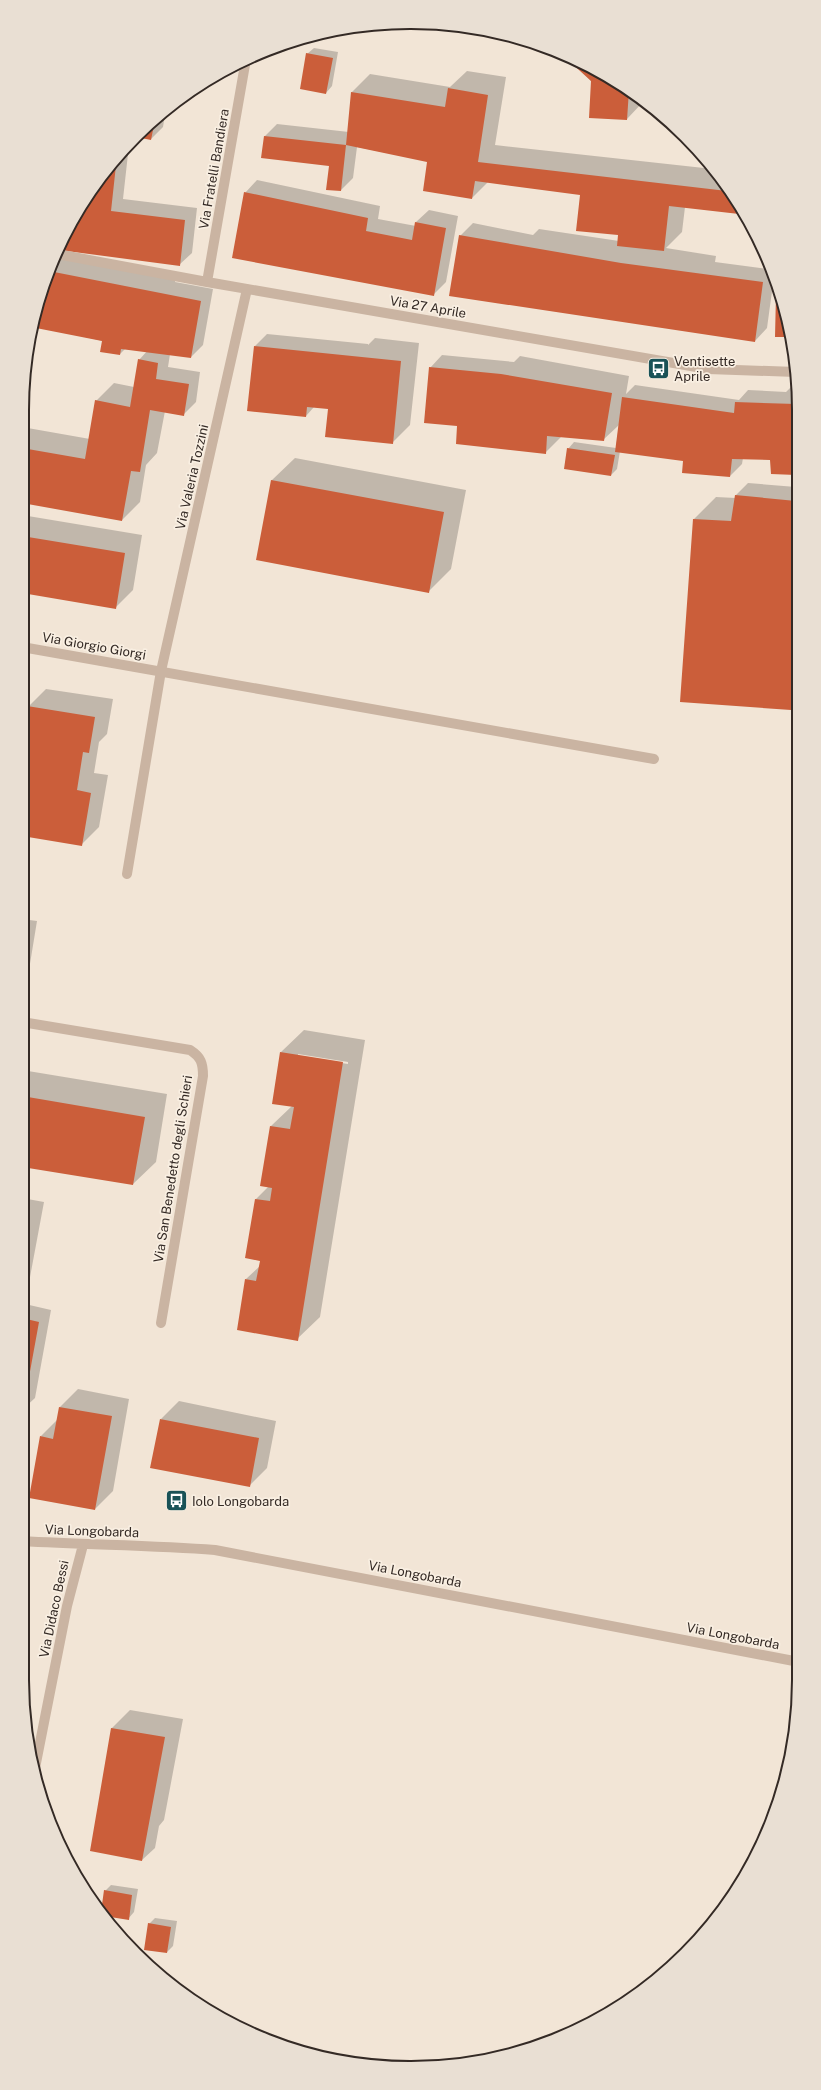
<svg xmlns="http://www.w3.org/2000/svg" width="821" height="2090" viewBox="0 0 821 2090" font-family="'Public Sans',sans-serif">
	<style>
		.shadow { fill: #0003; fill-rule: evenodd }
		.building { fill: #cb5e3a }
		.lines { fill: none; stroke-linecap: round; stroke-linejoin: round }
		.minor { stroke: #cab4a2; stroke-width: 10 }
		.labels { text-anchor: middle; dominant-baseline: central; stroke-width: 3.5; stroke-linejoin: round; paint-order: stroke }
		.street-label { font-size: 13px; fill: #342a25; stroke: #f9efe2 }
		.poi-label { font-size: 13px; fill: #342a25; stroke: #f9efe2; text-anchor: start }
		.rim { fill: none; stroke: #342a25; stroke-width: 2 }
	</style>
	<rect width="100%" height="100%" fill="#f2e5d6"/>
	<!-- shadow -->
	<path class="shadow" d="M314,48l24,4 -6,34 -6,7 -19,-39z
		M571,60l56,28 16,14 -16,17z
		M467,71l39,6 -11,68 218,24 27,42 -2,2 -53,-6 -3,25 -16,16 50,8 -1,6 53,7 5,15 -6,44 -12,13 -295,-105 13,-13 60,12 6,-6 80,12v-6l-38,-41 -93,-12 -16,16 -43,-37 -72,-14 -4,31 -12,12 -11,-25 -67,-8 2,-21 12,-12 72,8 3,-40 18,-18 80,13z
		M166,109l-3,18 -12,12 -14,-2z
		M129,145l-6,54 74,9 -5,45 -13,12 -120,-16 15,-33 44,-61z
		M257,180l123,26 -2,13 38,7v-4l13,-12 29,6 -12,66 -13,13 -188,-102z
		M58,251l118,25 -1,6 38,7 -10,56 -12,12 -21,-3 -2,13 32,5 -4,30 -13,13 -18,-4 -8,42 -11,12 -6,37 -18,18 -100,-18v-75l68,12 6,-38 18,-18 20,4 5,-27 9,-10 -22,-2 -6,6 -17,-13 -67,-15 7,-40z
		M267,334l101,10v1l7,-7 44,5 -9,82 -18,18 -63,-35 -15,-1 -8,9 -51,-70z
		M442,355l72,7 6,-6 109,20 -3,18 9,-9 104,15 9,-10 38,2 6,-6h4v88l-24,-17 -29,1 -1,6 -12,12 -46,-16 -64,-9 -3,18 -6,6 -43,-26 6,-7 42,6 3,-23 -16,15 -41,-4 -17,17 -87,-28 -28,-57z
		M295,458l171,32 -15,79 -22,22 -172,-32 15,-79z
		M748,483l48,4 1,216 -6,6 -97,-190 22,-22 20,1v-3z
		M22,515l120,20 -9,55 -18,18 -93,-16z
		M46,689l67,10 -6,35 -8,8 -5,31 14,2 -9,52 -18,18 -59,-10v-95l6,-33z
		M22,919l15,2 -9,55 -6,5z
		M304,1030l61,10 -45,277 -23,22 -51,-60 14,-13 1,-6 -5,-61 13,-13 2,-60 21,-20 -11,-54zM298,1054l50,8v2l-50,-8z
		M22,1070l145,24 -11,68 -23,22 -111,-18z
		M22,1198l22,4 -19,102 26,6 -16,88 -13,12z
		M78,1389l51,10 -16,92 -18,18 -54,-73 17,-17 2,-12z
		M179,1401l97,20 -9,47 -18,18 -88,-67z
		M130,1710l53,9 -19,101 -5,6 -4,22 -13,12 -47,-31 17,-101z
		M111,1885l27,4 -4,23 -6,7 -23,-28z
		M155,1918l22,3 -4,25 -6,6 -18,-28z"/>
	<!-- building -->
	<path class="building" d="M306,53l27,5 -7,36 -26,-5z
		M567,59l62,31 -2,30 -38,-2 2,-37z
		M448,88l40,7 -10,67 249,29 12,18v5l-70,-8 -5,45 -47,-5 1,-11 -42,-4 4,-36 -105,-14 -3,18 -49,-8 4,-29 -81,-17 5,-53 94,15z
		M155,120l-4,20 -15,-3 7,-6z
		M264,136l82,9 -5,46 -15,-1 3,-24 -68,-8z
		M117,156l-6,55 74,9 -5,46 -121,-16 15,-34z
		M244,192l124,26 -2,13 46,9 3,-18 31,6 -12,68 -202,-38z
		M459,235l162,28 142,19 -8,60 -306,-46z
		M49,271l152,30 -10,57 -70,-9 -1,6 -20,-3 2,-11 -66,-13 7,-42z
		M776,294l13,43h-14z
		M254,346l147,15 -8,83 -68,-7 3,-28 -21,-2 -1,10 -59,-6z
		M138,359l20,4 -2,16 33,5 -5,32 -34,-6 -10,62 -9,-1 -9,50 -100,-18v-55l63,11 10,-59 35,7z
		M429,367l72,7 111,19 -8,48 -57,-5 -1,18 -90,-10 1,-18 -33,-3z
		M622,397l112,16 1,-11 61,2v71l-25,-1 -1,-14 -38,-1 -2,18 -48,-4 1,-12 -68,-9z
		M567,448l48,7 -4,21 -47,-7z
		M271,480l173,32 -15,81 -173,-33z
		M735,495l61,6v139l-5,70 -111,-8 13,-183 38,2z
		M22,536l103,17 -9,56 -94,-16z
		M27,706l68,11 -6,36 -6,-1 -6,38 14,3 -9,53 -60,-10v-102z
		M22,933h3l-2,15h-1z
		M280,1052l63,10 -45,279 -61,-11 8,-51 11,2 4,-20 -15,-3 10,-59 15,2 2,-13 -12,-2 10,-60 20,3 4,-22 -22,-3z
		M22,1096l123,21 -12,68 -111,-18z
		M22,1318l17,4 -16,88h-1z
		M59,1407l53,9 -17,94 -66,-12 11,-62 13,3z
		M160,1419l99,19 -9,49 -100,-19z
		M111,1728l54,9 -23,124 -52,-10z
		M104,1890l28,5 -3,25 -25,-4 -3,-4z
		M148,1923l23,4 -4,26 -23,-3z"/>
	<g class="lines">
		<!-- minor -->
		<path class="minor" d="M57,254l150,28 501,87 88,3
			M207,282l39,-223
			M22,647l632,112
			M127,874l34,-203 86,-382
			M22,1022l168,28c11,7 13,13 13,26l-42,247
			M22,1541c64,4 129,4 193,9l584,112
			M34,1773l33,-167 16,-61"/>
	</g>
	<!-- icons -->
	<defs>
		<symbol id="bus-square" viewBox="-11 -11 22 22"><rect x="-9" y="-9" width="18" height="18" rx="4" fill="#195257" stroke="#f9efe2"/><path d="M-5-6H5V4H4V6H2V4H-2V6H-4V4H-5ZM-3.5-4V0h7V-4ZM-3.5 1.2v1.5H-2V1.2ZM2 1.2v1.5H3.5V1.2Z" fill="#fff"/></symbol>
	</defs>
	<g fill-rule="evenodd">
		<use href="#bus-square" x="646" y="356" width="25" height="25"/>
		<use href="#bus-square" x="164" y="1488" width="25" height="25"/>
	</g>
	<g class="labels">
		<!-- street labels -->
		<g class="street-label">
			<text transform="translate(214 169) rotate(-80)">Via Fratelli Bandiera</text>
			<text transform="translate(428 307) rotate(10)">Via 27 Aprile</text>
			<text transform="translate(192 477) rotate(-77)">Via Valeria Tozzini</text>
			<text transform="translate(94 646) rotate(10)">Via Giorgio Giorgi</text>
			<text transform="translate(173 1169) rotate(-81)">Via San Benedetto degli Schieri</text>
			<text transform="translate(92 1531) rotate(2)">Via Longobarda</text>
			<text transform="translate(415 1574) rotate(11)">Via Longobarda</text>
			<text transform="translate(54 1609) rotate(-78)">Via Didaco Bessi</text>
			<text transform="translate(733 1636) rotate(11)">Via Longobarda</text>
		</g>
		<!-- poi labels -->
		<g class="poi-label">
			<text x="674" y="361">Ventisette<tspan x="674" dy="15">Aprile</tspan></text>
			<text x="192" y="1501">Iolo Longobarda</text>
		</g>
	</g>
	<!-- crop -->
	<path d="M0 0H821V2090H0ZM410 29H411A381 381 0 0 1 792 410V1680A381 381 0 0 1 411 2061H410A381 381 0 0 1 29 1680V410A381 381 0 0 1 410 29Z" fill="#e9dfd3" fill-rule="evenodd"/>
	<path class="rim" d="M410 29H411A381 381 0 0 1 792 410V1680A381 381 0 0 1 411 2061H410A381 381 0 0 1 29 1680V410A381 381 0 0 1 410 29Z"/>
</svg>
